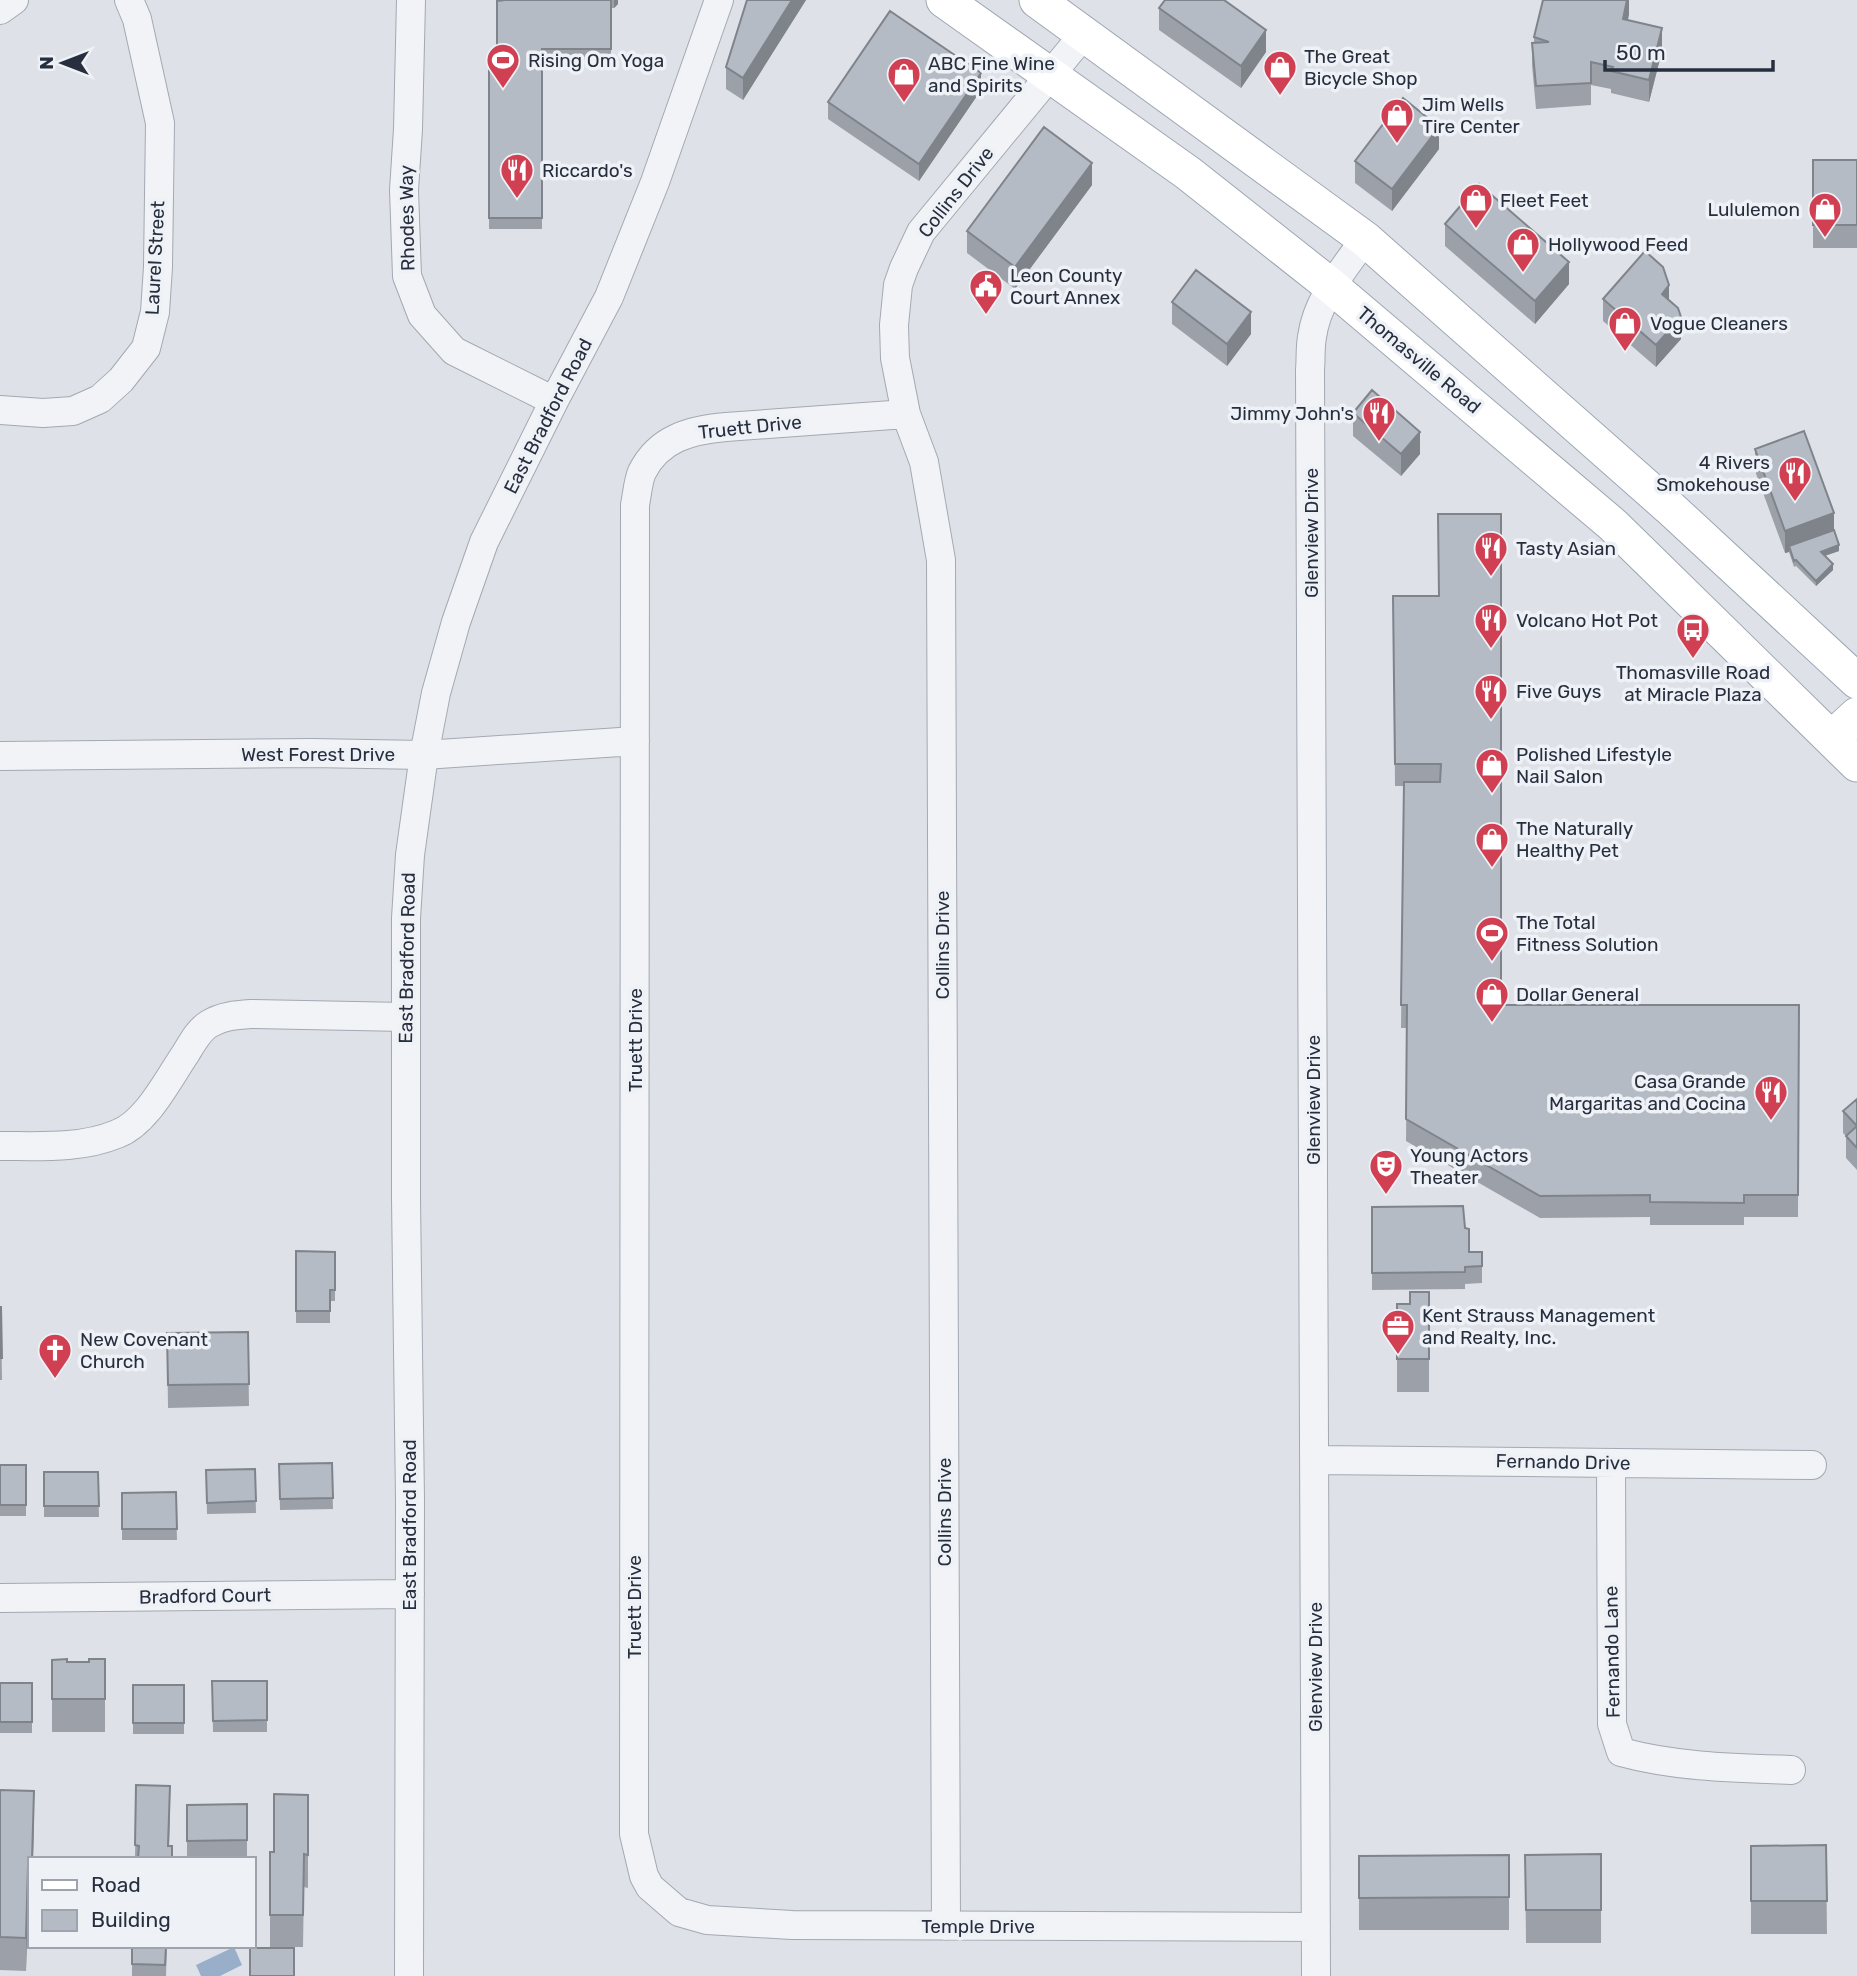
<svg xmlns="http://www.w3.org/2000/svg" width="1857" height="1976" viewBox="0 0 1857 1976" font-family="Rubik,sans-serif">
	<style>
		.water { fill: #98aec9 }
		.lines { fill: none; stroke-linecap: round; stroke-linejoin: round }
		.minor-casing { stroke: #a3a9b2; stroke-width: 30 }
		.major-casing { stroke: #9da6b4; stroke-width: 37 }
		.minor { stroke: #f1f3f6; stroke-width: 28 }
		.major { stroke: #fff; stroke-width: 35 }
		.wall { fill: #9ca1a9 }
		.shaded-wall { fill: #7f838a }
		.building { fill: #b5bbc5; stroke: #7f838a; stroke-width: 2 }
		.labels { text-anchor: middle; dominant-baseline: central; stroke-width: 7; stroke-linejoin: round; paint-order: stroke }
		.poi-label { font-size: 19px; fill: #272f3f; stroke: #eef1f6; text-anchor: start }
		.street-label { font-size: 19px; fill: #272f3f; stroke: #eef1f6 }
	</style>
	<rect width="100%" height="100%" fill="#dee2e8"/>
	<!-- water -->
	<path class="water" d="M234,1947l8,18 -22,11h-19l-5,-11z"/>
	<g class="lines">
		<defs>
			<path id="minor" d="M411,0l-3,129 -4,61 3,86 15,39 32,36 100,50
				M0,10l14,-10
				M0,410l43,3 30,-2 27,-12 21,-19 25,-32 9,-36 3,-45 2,-144 -23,-104 -8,-19
				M906,414l-180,13c-35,3 -67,11 -84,45 -4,9 -5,23 -7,33l-1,1329 10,42 6,11 29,25 28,8 85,5 524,2
				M0,756l311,-3 113,2 211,-14
				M0,1146c39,0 81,3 117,-12 30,-11 51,-55 69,-81 6,-10 13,-23 23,-29 13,-8 27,-9 42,-10l154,3
				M1315,1460l497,5
				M1611,1463l1,261 9,28c55,15 113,16 170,18
				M0,1598l410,-4
				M946,1926l-5,-1366 -17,-98 -18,-48 -11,-56 -1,-33 4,-40 6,-17 17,-36 163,-198
				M409,1976l1,-476 -4,-301v-281l4,-63 14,-100 12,-62 20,-71 28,-80 70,-141 55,-104 46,-115 64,-182
				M1316,1976l-6,-1606c1,-11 0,-22 2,-33 5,-38 32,-68 53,-98"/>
			<path id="major" d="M944,0l244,173 143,113 282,239 244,239
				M1037,0l328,239 304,268 188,174
				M1832,738l25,-23"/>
		</defs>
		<!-- minor casing -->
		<use href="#minor" class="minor-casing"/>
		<!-- major casing -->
		<use href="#major" class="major-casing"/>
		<!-- minor -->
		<use href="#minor" class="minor"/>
		<!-- major -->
		<use href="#major" class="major"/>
	</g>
	<!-- wall -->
	<path class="wall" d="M505,0h113v4l-4,4h-3v52h-69v169h-53v-169h8z
		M747,0h59l-63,100 -17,-11v-22z
		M1629,0l-2,20 35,31 -13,51 -38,-9v-4l-20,-4v20l-55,4 -4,-44v-22h2v-6z
		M1159,8l107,44 -25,36 -82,-58z
		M981,90l-62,91 -91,-62v-17z
		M1439,149l-47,62 -37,-28v-22z
		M1813,160h44v88h-44z
		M1092,185l-77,104 -48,-36v-22z
		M1445,224l124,60 -34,40 -90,-78z
		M1603,299l78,40 -25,28 -53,-46z
		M1172,302l79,32 -24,32 -55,-42z
		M1353,413l67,41 -19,22 -48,-40z
		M1755,449l79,81 5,21 -14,5 8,14 -17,16 -20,-20 -2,1 -5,-15 -4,1 -30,-82z
		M1393,596h46l62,409h298l-1,212h-54v8h-94v-8l-110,1 -134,-77 1,-113h-6l3,-242h-9z
		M1857,1099v71l-11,-12v-22l-3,-3v-22z
		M1372,1207l97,45h13v31l-17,1v5l-93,1z
		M296,1251l39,1v49h-5v22h-34z
		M1429,1292v100h-32v-88h13z
		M0,1307h1l1,73h-2z
		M248,1332l1,74 -81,2 -1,-75z
		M332,1463l1,46 -53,1 -1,-46z
		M0,1465h26v51h-26z
		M255,1469l1,44 -49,1 -1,-44z
		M44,1472h54l1,45h-55z
		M176,1492l1,48h-55v-47z
		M105,1659v73h-53v-72l15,2h22z
		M212,1681h55v51h-54z
		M0,1683h32v50h-32z
		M133,1685h51v49h-51z
		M136,1785l34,34 -1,27 3,13h-37z
		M0,1790l34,34 -1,35h-3v39h-2l-2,73 -26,-1z
		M308,1795v93l-4,-1 -1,60h-33v-95h4z
		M187,1805l60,35v19h-60z
		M1826,1845l1,89h-76v-88z
		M1601,1854v89h-75l-1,-88z
		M1509,1855v75h-150v-74z
		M132,1946h35l-1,30h-34z"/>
	<!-- shaded-wall -->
	<path class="shaded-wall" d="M614,0h4v4l-4,4z
		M792,0h14l-63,100v-22z
		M1627,0h2v15l-6,26v-22z
		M1662,28v23l-13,51v-22z
		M1266,30v22l-25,36v-22z
		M981,73v17l-62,91v-17z
		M1439,127v22l-47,62v-22z
		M1092,163v22l-77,104v-22z
		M1569,262v22l-34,40v-23z
		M1669,285v22l-7,-13z
		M1251,312v22l-24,32v-22z
		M1681,317v22l-25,28v-22z
		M1420,432v22l-19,22v-22z
		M1834,513v22l-45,11v6l-4,1v-22z
		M1839,545v6l-18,6v-5z
		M1833,564v6l-17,16v-5z
		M34,1791l-1,68h-1z
		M28,1865v33l-2,73v-33z"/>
	<!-- building -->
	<path class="building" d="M505,0h106v49h-69v169h-53v-158h8v-59z
		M747,0h45l-49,78 -17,-11z
		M1165,0h59l42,30 -25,36 -82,-58z
		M1543,0h84l-4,19 39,9 -13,52 -38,-9 2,-4 -22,-5v21l-55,3 -4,-43 17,-1 -15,-5z
		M890,11l91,62 -62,91 -91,-62z
		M1403,98l36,29 -47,62 -37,-28z
		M1044,127l48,36 -77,104 -48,-36z
		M1813,160h44v65h-44z
		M1479,184l90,78 -34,39 -90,-77z
		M1645,251l18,16 6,18 -7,9 16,14 3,9 -25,28 -53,-46z
		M1196,270l55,42 -24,32 -55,-42z
		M1372,390l48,42 -19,22 -48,-41z
		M1804,431l30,82 -49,18 -30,-82z
		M1438,514h63v491h298l-1,190h-54v8l-94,-1v-7l-110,1 -134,-77 1,-114h-6l3,-223h36l1,-18h-46l-2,-168h46z
		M1834,530l5,15 -18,7 12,12 -17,17 -20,-21 -2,1 -5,-15z
		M1857,1099v27l-14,-15z
		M1857,1126v22l-11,-12z
		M1463,1206l2,22 4,1v23h13v14l-17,1v5l-93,1v-66z
		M296,1251l39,1v38h-5v21h-34z
		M1410,1292h19v67h-32v-55h13z
		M0,1307h1l1,51h-2z
		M248,1332l1,52 -81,1 -1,-52z
		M332,1463l1,35 -53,1 -1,-35z
		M0,1465h26v40h-26z
		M255,1469l1,32 -49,2 -1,-33z
		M44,1472h54l1,34h-55z
		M176,1492l1,37h-55v-36z
		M67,1659v3h22v-3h16v40h-53v-39z
		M212,1681h55v39l-54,1z
		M0,1683h32v39h-32z
		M133,1685h51v38h-51z
		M136,1785l34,1 -2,60h4v13h-34l1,-13 -4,-1z
		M0,1790l34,1 -2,68h-2v7l-2,-1 -2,73 -26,-1z
		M274,1794l34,1v60l-4,-1 -1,61h-33v-63h4z
		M247,1804v36l-60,1v-36z
		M1826,1845l1,56h-76v-55z
		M1601,1854v56h-75l-1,-55z
		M1509,1855v42l-150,1v-42z
		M132,1946h34l-1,19 -33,-1z
		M250,1948h44v28h-44z"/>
	<!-- icons -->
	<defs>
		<symbol id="stadium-pin" viewBox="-11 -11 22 30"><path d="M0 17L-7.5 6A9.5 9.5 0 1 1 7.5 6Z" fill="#d04052" stroke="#eef1f6"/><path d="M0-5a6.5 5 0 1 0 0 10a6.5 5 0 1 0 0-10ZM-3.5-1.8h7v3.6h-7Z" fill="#fff"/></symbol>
		<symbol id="shop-pin" viewBox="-11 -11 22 30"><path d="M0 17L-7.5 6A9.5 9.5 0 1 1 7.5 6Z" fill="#d04052" stroke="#eef1f6"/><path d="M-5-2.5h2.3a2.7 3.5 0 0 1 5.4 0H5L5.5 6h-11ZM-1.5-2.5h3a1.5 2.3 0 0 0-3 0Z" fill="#fff"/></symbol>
		<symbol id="restaurant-pin" viewBox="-11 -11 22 30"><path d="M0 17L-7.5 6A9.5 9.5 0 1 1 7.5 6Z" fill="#d04052" stroke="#eef1f6"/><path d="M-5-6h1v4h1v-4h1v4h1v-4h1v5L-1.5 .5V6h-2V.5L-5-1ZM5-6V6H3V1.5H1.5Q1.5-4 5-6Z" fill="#fff"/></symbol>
		<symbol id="civic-pin" viewBox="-11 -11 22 30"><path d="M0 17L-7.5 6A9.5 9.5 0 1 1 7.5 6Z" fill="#d04052" stroke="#eef1f6"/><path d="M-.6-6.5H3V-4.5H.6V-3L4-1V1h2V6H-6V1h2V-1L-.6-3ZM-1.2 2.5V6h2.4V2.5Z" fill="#fff"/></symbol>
		<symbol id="bus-pin" viewBox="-11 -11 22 30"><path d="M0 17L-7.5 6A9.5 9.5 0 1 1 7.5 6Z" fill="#d04052" stroke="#eef1f6"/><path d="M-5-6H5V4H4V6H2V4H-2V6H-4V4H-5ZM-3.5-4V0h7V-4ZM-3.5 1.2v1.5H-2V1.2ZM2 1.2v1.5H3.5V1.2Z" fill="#fff"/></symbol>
		<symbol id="theatre-pin" viewBox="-11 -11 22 30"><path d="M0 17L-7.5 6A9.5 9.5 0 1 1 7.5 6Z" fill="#d04052" stroke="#eef1f6"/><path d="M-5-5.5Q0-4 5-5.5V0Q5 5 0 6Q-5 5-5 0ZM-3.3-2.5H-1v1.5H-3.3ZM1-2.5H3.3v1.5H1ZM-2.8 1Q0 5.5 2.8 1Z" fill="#fff"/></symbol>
		<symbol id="office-pin" viewBox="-11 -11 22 30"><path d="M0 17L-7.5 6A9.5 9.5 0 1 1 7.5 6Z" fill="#d04052" stroke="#eef1f6"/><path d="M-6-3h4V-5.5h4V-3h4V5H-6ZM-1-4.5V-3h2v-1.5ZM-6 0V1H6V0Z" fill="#fff"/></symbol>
		<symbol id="church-pin" viewBox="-11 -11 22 30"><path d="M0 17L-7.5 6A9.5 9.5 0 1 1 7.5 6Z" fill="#d04052" stroke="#eef1f6"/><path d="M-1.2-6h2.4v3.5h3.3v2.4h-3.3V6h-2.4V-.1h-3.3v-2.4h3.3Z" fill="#fff"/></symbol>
	</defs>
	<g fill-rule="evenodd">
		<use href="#stadium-pin" x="484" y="41" width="38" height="52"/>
		<use href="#shop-pin" x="1261" y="48" width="38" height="52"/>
		<use href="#shop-pin" x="885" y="55" width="38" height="52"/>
		<use href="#shop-pin" x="1378" y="96" width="38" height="52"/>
		<use href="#restaurant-pin" x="498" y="151" width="38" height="52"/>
		<use href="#shop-pin" x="1457" y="181" width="38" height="52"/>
		<use href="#shop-pin" x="1806" y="190" width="38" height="52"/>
		<use href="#shop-pin" x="1504" y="225" width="38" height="52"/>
		<use href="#civic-pin" x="967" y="267" width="38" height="52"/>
		<use href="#shop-pin" x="1606" y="304" width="38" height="52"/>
		<use href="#restaurant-pin" x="1360" y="394" width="38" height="52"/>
		<use href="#restaurant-pin" x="1776" y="454" width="38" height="52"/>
		<use href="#restaurant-pin" x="1472" y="529" width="38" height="52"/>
		<use href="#restaurant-pin" x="1472" y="601" width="38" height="52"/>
		<use href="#bus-pin" x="1674" y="611" width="38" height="52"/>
		<use href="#restaurant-pin" x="1472" y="672" width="38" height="52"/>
		<use href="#shop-pin" x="1473" y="746" width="38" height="52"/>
		<use href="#shop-pin" x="1473" y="820" width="38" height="52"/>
		<use href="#stadium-pin" x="1473" y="914" width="38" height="52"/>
		<use href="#shop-pin" x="1473" y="975" width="38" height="52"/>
		<use href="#restaurant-pin" x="1752" y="1073" width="38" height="52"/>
		<use href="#theatre-pin" x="1367" y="1147" width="38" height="52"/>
		<use href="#office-pin" x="1379" y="1307" width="38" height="52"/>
		<use href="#church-pin" x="36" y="1331" width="38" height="52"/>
	</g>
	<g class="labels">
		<!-- poi labels -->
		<g class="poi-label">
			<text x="1304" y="56">The Great<tspan x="1304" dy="22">Bicycle Shop</tspan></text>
			<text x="528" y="60">Rising Om Yoga</text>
			<text x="928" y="63">ABC Fine Wine<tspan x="928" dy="22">and Spirits</tspan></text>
			<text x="1422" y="104">Jim Wells<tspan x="1422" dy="22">Tire Center</tspan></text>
			<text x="542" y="170">Riccardo's</text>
			<text x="1500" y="200">Fleet Feet</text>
			<text x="1800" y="209" text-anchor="end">Lululemon</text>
			<text x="1548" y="244">Hollywood Feed</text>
			<text x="1010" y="275">Leon County<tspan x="1010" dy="22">Court Annex</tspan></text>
			<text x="1650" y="323">Vogue Cleaners</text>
			<text x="1354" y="413" text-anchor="end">Jimmy John's</text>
			<text x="1770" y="462" text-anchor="end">4 Rivers<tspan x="1770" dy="22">Smokehouse</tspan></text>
			<text x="1516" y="548">Tasty Asian</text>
			<text x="1516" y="620">Volcano Hot Pot</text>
			<text x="1693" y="672" text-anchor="middle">Thomasville Road<tspan x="1693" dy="22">at Miracle Plaza</tspan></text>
			<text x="1516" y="691">Five Guys</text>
			<text x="1516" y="754">Polished Lifestyle<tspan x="1516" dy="22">Nail Salon</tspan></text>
			<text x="1516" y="828">The Naturally<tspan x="1516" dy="22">Healthy Pet</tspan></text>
			<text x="1516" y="922">The Total<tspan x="1516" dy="22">Fitness Solution</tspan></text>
			<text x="1516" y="994">Dollar General</text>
			<text x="1746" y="1081" text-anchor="end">Casa Grande<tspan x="1746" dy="22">Margaritas and Cocina</tspan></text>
			<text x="1410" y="1155">Young Actors<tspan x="1410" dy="22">Theater</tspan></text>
			<text x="1422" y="1315">Kent Strauss Management<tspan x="1422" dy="22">and Realty, Inc.</tspan></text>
			<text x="80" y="1339">New Covenant<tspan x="80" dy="22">Church</tspan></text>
		</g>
		<!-- street labels -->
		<g class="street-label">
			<text transform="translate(956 192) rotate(-52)">Collins Drive</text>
			<text transform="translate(407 218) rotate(-91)">Rhodes Way</text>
			<text transform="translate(155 258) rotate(-87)">Laurel Street</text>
			<text transform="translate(1419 360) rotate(40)">Thomasville Road</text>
			<text transform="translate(548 416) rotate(-63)">East Bradford Road</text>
			<text transform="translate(750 427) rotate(-6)">Truett Drive</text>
			<text transform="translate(1311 533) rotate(-90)">Glenview Drive</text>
			<text x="318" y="754">West Forest Drive</text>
			<text transform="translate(942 945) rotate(-90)">Collins Drive</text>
			<text transform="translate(407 958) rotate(-89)">East Bradford Road</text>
			<text transform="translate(635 1040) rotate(-90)">Truett Drive</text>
			<text transform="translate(1313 1100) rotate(-90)">Glenview Drive</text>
			<text transform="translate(1563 1462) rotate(1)">Fernando Drive</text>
			<text transform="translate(944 1512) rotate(-90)">Collins Drive</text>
			<text transform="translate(409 1525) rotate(-90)">East Bradford Road</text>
			<text transform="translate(205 1596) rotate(-1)">Bradford Court</text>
			<text transform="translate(634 1607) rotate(-90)">Truett Drive</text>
			<text transform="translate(1612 1652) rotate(-91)">Fernando Lane</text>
			<text transform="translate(1315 1667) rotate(-90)">Glenview Drive</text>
			<text x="978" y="1926">Temple Drive</text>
		</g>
	</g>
	<!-- legend -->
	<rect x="28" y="1857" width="228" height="91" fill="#eef1f6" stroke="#9ea3ad" stroke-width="2"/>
	<rect x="42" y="1880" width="35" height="10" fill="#ffffff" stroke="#9ea3ad" stroke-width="2"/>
	<text x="91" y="1892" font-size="21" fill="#272f3f">Road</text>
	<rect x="42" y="1910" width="35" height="21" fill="#b5bbc5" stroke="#9ea3ad" stroke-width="2"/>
	<text x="91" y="1927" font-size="21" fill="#272f3f">Building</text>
	<!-- north arrow -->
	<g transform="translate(63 63) rotate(270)" stroke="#eef1f6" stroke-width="5" paint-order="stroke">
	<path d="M0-5L12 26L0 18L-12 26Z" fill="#272f3f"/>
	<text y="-10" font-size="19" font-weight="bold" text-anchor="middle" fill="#272f3f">N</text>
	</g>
	<!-- scale -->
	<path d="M1605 60v10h168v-10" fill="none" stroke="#272f3f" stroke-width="3.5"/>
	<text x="1616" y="60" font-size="21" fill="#272f3f" stroke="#eef1f6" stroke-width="5" paint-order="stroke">50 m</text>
</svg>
